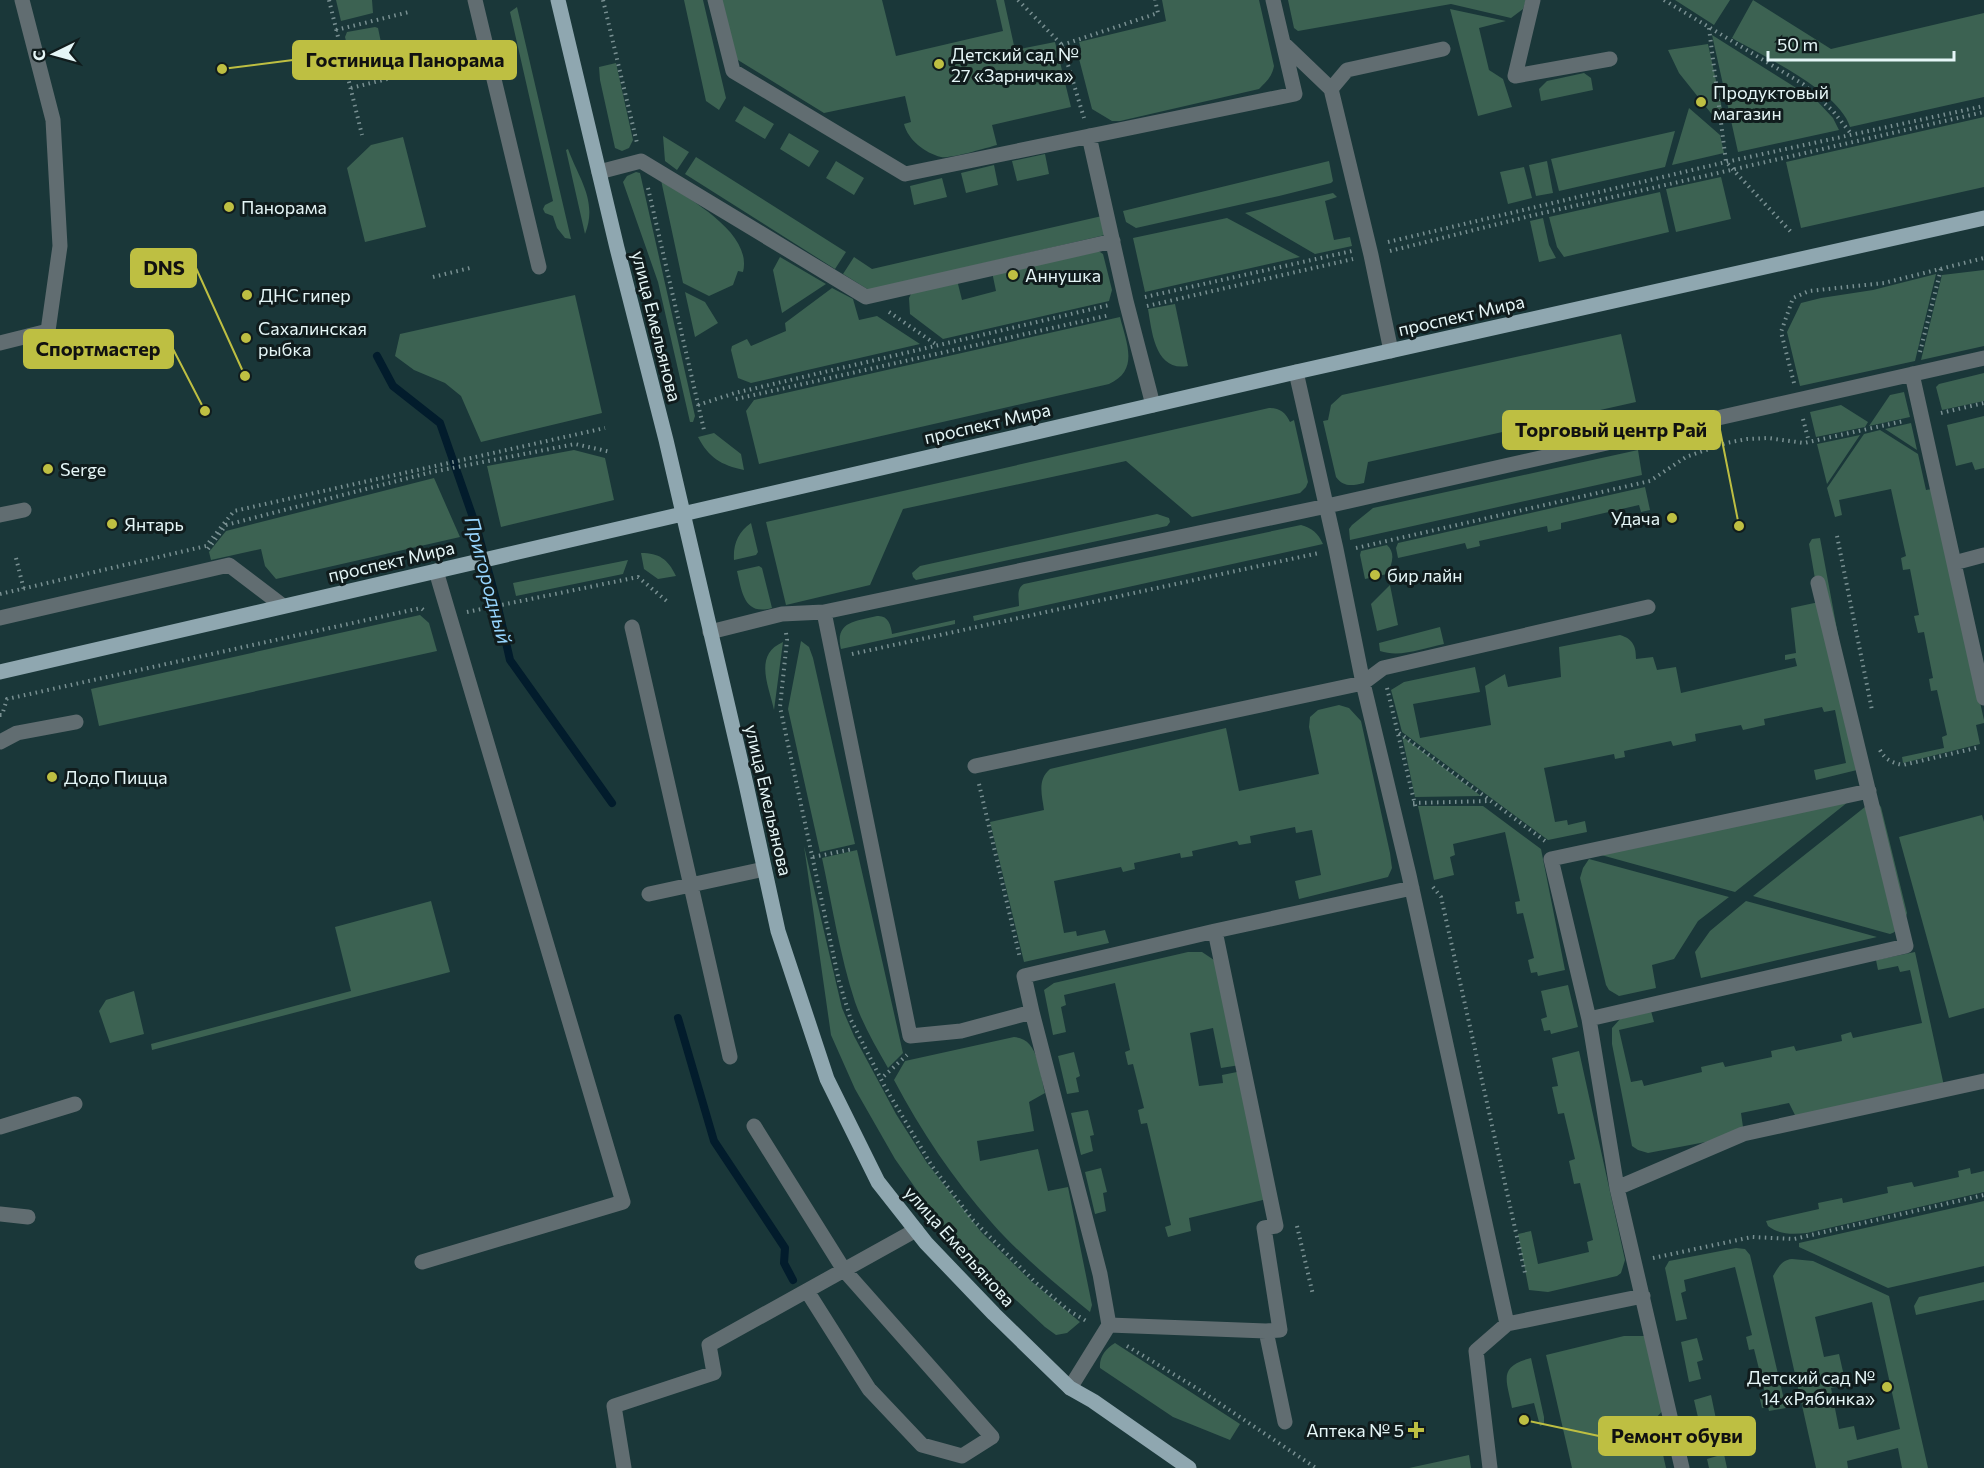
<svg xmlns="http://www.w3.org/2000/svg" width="1984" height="1468" viewBox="0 0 1984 1468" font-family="Commissioner,sans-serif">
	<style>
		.green { fill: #3c6252; fill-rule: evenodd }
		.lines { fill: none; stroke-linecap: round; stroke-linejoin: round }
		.stream { stroke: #021c2c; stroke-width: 8 }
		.path { stroke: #799092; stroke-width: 4; stroke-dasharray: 1.5 4.5; stroke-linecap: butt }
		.minor { stroke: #616d71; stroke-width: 15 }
		.major { stroke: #8fa7b0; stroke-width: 15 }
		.poi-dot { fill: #bebf42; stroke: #101c1d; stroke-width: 2 }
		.labels { text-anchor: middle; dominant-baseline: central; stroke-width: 6; stroke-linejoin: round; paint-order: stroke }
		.poi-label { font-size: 18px; fill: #e5f6f7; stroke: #101c1d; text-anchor: start }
		.street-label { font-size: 18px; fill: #e5f6f7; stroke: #101c1d }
		.water-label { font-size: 20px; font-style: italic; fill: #96d4fd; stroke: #101c1d }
		.leader { fill: none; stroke: #bebf42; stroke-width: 2 }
		.callout-dot { fill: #bebf42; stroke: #101c1d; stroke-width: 2 }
		.callout { fill: #bebf42; stroke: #bebf42; stroke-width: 2 }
		.callout-label { font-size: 20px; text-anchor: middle; font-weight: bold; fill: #111 }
	</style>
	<rect width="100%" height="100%" fill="#1a3739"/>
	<!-- green -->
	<path class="green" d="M336,0h36l1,13 -32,8z
		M684,0h19l23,98 -7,12 -13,-9z
		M720,0h162l14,56 107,-25 -7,-31h8l11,50 40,-8 16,65 -79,18 5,20c-11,3 -47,14 -56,12 -16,-4 -33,-17 -37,-33l7,-2 -6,-26 -81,17 -91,-56z
		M1162,0h97l15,66c-2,11 -8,16 -15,23l-139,32h-8l-20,-12 -15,-58 4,-2 -2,-7 87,-21z
		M1288,0h238l-3,9 -12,9 -60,-14 -153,27 -4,-3z
		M1675,0h55l-16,25z
		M1753,0l78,49 153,-36v84l-134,30c-10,-35 -87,-71 -118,-89z
		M517,7l54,232 -6,-1 -8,-10 -4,-12 -8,-3 -2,-4 2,-4 8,-4 -43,-189z
		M1450,9l56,12 -27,7 10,42 14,9 9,28 -34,9z
		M375,27l3,1 6,29 -32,8 -7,-28 2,-5z
		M1712,35l105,66 16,17 6,12 -101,22z
		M1708,44l15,69 -5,9 -39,-49 -11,-23z
		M616,63l17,77 -4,8 -7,3 -7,-3 -15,-68 -1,-13z
		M1584,73l7,5 2,12 -52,11 -2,-12 8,-8z
		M744,106l30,18 -9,15 -30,-18z
		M1689,108l31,27 4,18 -52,12z
		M1984,117v70l-183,41 -15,-66z
		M1675,131l-10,36 -106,24 -8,-32z
		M789,133l30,18 -10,16 -29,-18z
		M663,136l26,16 -12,18 -12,-9z
		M403,137l23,90 -61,15 -18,-74 24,-23z
		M568,149c11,30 30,52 17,85l-19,-84z
		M1045,154l4,20 -32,7 -5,-20z
		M696,157l150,95 -11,17 -150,-95z
		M836,161l28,17 -10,17 -28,-17z
		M1329,161l4,20 -2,2 -52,13 -143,32 -10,-6 -3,-11z
		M1547,161l6,32 -17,3 -7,-31z
		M994,165l4,20 -32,8 -5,-20z
		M1524,167l8,31 -24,6 -8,-32z
		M636,172l4,1 55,243 -2,6h-3l-32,-140 -35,-100 4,-6z
		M1721,177l10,42 -55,13 -10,-43z
		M942,178l5,19 -33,8 -4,-19z
		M661,180c27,19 92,52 82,92l-5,-1 -5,14 -24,11 -26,-13z
		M1660,192l9,40 -105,25 -7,-10 -8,-30z
		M1333,193l4,4 -12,4 9,39 16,-3 2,9 -37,8 -70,-41z
		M1102,216l3,19 -236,55 -26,-16 11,-17 18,12z
		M1227,218l73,39 -155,35 -12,-54z
		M1543,218l6,27 7,13 -17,4 -9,-41z
		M1094,248l9,6 9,36 -3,11 -166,38 -33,-25 -1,-16 4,-8 44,-10 5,20 34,-9 -4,-19z
		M780,257l46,27 -44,29 -9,-43z
		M1984,270v76l-63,14 21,-85z
		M1936,274l-21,87 -115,25 -13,-54 14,-29 20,-5 52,-8z
		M832,288l21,11 6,21 18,-4 43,28 -169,39 -13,-5 -7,-28 1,-4 15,-7 4,7 35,-15 -1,-8z
		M685,292l20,10 13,21 -23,14z
		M575,295l27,118 -121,29 -20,-46 -16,-13 -31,-13 -19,-14 5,-22z
		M1175,304l13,62c-33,6 -36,-34 -40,-57z
		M1120,317c6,25 20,53 -11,67l-350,80 -13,-53 8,-11z
		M1621,334l15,68 -268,60 -4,21c-12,3 -21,4 -28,-6l-13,-56 5,-1 3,-15 11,-10z
		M1984,373v28l-42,9 -6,-23 3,-3z
		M1904,392l6,25 -41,9 21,-31z
		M1841,405l27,17 -3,5 -49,10 -6,-25z
		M1269,408c11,0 17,5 21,14l4,-2 14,62 -2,5 -6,6 -108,24 -66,-56 -223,48 -33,76 -84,20 -20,-83z
		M1984,416v52l-9,2 -3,-8 -16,4 -9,-41z
		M1911,423l6,27 -32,-21z
		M1880,430l38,24 8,36 6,-1 52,231v3l-8,2 4,19 -77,19 -1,-6 42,-9 -2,-11 5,-2 -10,-45 -6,1 -2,-12 4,-1 -9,-46 -6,1 -4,-17 5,-1 -9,-46 -7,1 -2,-12 5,-2 -15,-67 -52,11 3,15 -7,2 -8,-29 37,-54z
		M714,433l27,21 3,16c-23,-5 -35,-12 -46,-33z
		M1860,435l-33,49 -10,-40z
		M574,450l31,8 9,42 -113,27 -14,-61z
		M1638,450l4,25 -292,65 -1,-11 3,-4 21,-17z
		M434,478l26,59 -184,42 -11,-13 -4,-17 -50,11 -2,-8 17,-21z
		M1645,487l5,23 -9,2 -2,-7 -78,18v6l-13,3 -1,-6 -68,15 1,5 -13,3 -2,-6 -67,15 -2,-10 2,-5z
		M1157,514l12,4 1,4 -3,4 -251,54 -3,-3 -1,-4 8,-7z
		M751,523l7,29 -2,3 -22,5c-1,-16 4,-28 17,-37z
		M1301,525c11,3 17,8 22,19l-349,77 -1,-5 46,-10c0,-9 -3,-17 5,-22z
		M1820,538l29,156 8,76 -41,10 -2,-10 32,-7 -11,-53 -11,2 -2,-5 -58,12 1,6 -22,5 -2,-5 -46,9 1,7 -23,5 -2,-5 -47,10 1,6 -10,2 -1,-5 -70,14 11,54 12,-2 1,5 17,-4 2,11 -39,8 -146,-108 -11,-42 13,-8 71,-15 5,25 -67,12 7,34 71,-13 -6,-39 20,-12 3,13 53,-10 -2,-30 61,-12c13,4 16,11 16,24l17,-2 4,13 19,-3 5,26 116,-27 -2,-8 -10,2v-5l11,-2 -5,-45 28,-6 -10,-58 3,-5z
		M1387,545c9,8 5,20 0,29l-22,5 -5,-24 1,-4z
		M641,553c18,0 27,6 35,23l-18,3 -14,-10z
		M628,560l-5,14 -107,22 -3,-13z
		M759,566l3,2 10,40c-28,8 -30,-16 -35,-37z
		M1390,585l8,40 -21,6 -6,-27z
		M420,615l9,8 8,28 -338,75 -8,-37z
		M877,616c11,-1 14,9 15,18l63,-14v4l-114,25c-7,-28 16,-28 36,-33z
		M1440,627l4,17c-20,4 -44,14 -64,7l-1,-8z
		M801,641l8,6 4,11 42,186 -35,8 -32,-143z
		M783,642l-9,68c-5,-24 -21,-55 9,-68z
		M1339,705l10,3 12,13 29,132 2,15 -4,9 -89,22 -4,-18 26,-6 -9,-45 -16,3 -1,-6 -45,9 1,7 -12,2 -2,-4 -45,10 1,5 -12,2 -1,-5 -46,10 1,6 -12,3 -2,-5 -67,14 10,52 12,-2 1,5 28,-6 4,13 -85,19 -34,-140 54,-12c-2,-15 -7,-30 6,-41l176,-41 13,63 80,-17 -10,-47 1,-10 8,-7z
		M1402,736l79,60 -66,1z
		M1858,794l-123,98 -141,-39z
		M1875,799l6,8 26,106c-2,10 -8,18 -17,21l-137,-38z
		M1418,806h65l58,43 24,121 -27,6 -1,-4 -6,1 -3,-13 6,-2 -11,-45 -6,1 -2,-12 5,-1 -15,-69 -52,12 2,11 -5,2 4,18 -20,5z
		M1982,815l2,7v186l-35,10 -50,-181z
		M804,846l38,162 12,28 42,78 31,49 55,70 49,48 49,41 -13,11 -11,2 -11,-8 -70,-65 -40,-46 -40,-57 -40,-70 -24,-54z
		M857,850l46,203 -15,15c-12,-21 -25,-43 -33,-66 -15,-46 -23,-97 -33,-144z
		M1589,859l140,38 -31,24 -24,38 -22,6 4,23 -37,8 -10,-6 -3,-5 -26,-107 3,-10z
		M431,901l19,71 -298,78 -1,-6 200,-53 -16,-64z
		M1746,901l131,36 -176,41 -6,-26 15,-21z
		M1188,952h14l12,8 26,105 -19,3 -8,-40 -23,5 9,53 24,-3 -1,-8 20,-4 29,127 -82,20 2,13 -23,6 -3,-10 6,-2 -24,-102 -6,1 -3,-14 6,-2 -11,-44 -5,1 -3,-13 5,-2 -15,-67 -51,12 2,10 -5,2 5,25 -13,3 -9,-45 10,-7z
		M1915,952l29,134 -148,31 -7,-14 -48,10 2,14 -6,9 -89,17 -10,-3 -6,-4 -20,-102v-16l8,-9 31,-8 3,11 -35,8 12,52 11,-2 2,6 58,-14 -1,-5 22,-5 2,5 47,-10 -1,-6 23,-5 2,5 46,-10 -1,-6 10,-3 2,6 69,-15 -12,-53 -10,2 -2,-6 -20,4 -2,-10z
		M1568,985l10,42 -27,7 -1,-4 -6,1 -3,-12 6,-2 -6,-26z
		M134,991l10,43 -34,9 -11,-32 7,-11z
		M1014,1037c25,1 26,37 31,56l-16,9 5,29 -57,10 3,20 58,-12 10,42 20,-4 24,118 -2,7c-34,-28 -69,-56 -98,-89 -39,-44 -71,-92 -98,-143l11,-19z
		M1579,1051l46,209 -4,13 -4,3 -69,16 -19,-2 -11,-56 13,-3 7,33 51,-12 -2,-10 6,-2 -13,-57 -6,1 -5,-23 6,-2 -11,-46 -6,1 -6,-27 6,-1 -6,-28z
		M1074,1052l6,24 -4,2 3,14 -12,2 -9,-38z
		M1088,1110l6,25 -4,1 3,15 -12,4 -10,-42z
		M1101,1168l6,24 -4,1 3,18 -11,3 -10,-42z
		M1970,1168l1,6 13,-3v21l-177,41c-15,1 -27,2 -39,-7l-2,-5 53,-12 -1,-6 24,-5 1,5 45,-10 -1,-6 25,-5 2,5 45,-10 -1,-6z
		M1984,1201v65l-96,22 -89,-41v-4z
		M1736,1248l9,1 5,6 36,153 -17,3 -1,-4 -6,1 -3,-13 6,-2 -11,-44 -5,1 -3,-13 6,-2 -17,-68 -51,13 2,11 -5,2 6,26 -11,2 -11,-53 4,-7z
		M1792,1259l21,2 76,35 39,172h-26l-4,-20 -51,13 1,7h-32l-43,-192c5,-9 9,-16 19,-17zM1872,1302l28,127 -43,11 -3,-14 -15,3 -8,-41 15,-3 -7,-31 -15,3 -9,-40z
		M1984,1282v18l-68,15 -2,-9 5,-9z
		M1624,1336h21l23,69 -13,14 11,49h-94l-26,-113z
		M1697,1338l6,22 -6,2 4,17 -12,3 -8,-40z
		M1115,1343l125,81 -10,16 -57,-23 -73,-49c-1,-11 6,-20 15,-25z
		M1531,1358l13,59v7l-4,2 -6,-23 -22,5c-5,-28 -15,-41 19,-50z
		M1711,1395l5,24 -6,1 5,17 -12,2 -9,-39z
		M1724,1454l3,14h-18l-2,-9z
		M1469,1455l2,13h-62z"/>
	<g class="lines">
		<!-- stream -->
		<path class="stream" d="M377,356l16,30 47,37 37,106 20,74 13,57 102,143
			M678,1018l36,123 71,107 -1,15 9,17"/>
		<!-- path -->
		<path class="path" d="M329,0l33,135
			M603,0l34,143
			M1018,0l44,45 22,73
			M1664,0l139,84 30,27 19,24
			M1709,28l17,134 65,70
			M336,30l73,-18
			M1062,45l96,-32 -3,-13
			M351,88l72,-18
			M648,188l56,242
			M1388,242l338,-80 258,-56
			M1390,251l140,-35 454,-104
			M433,277l37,-9
			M1145,297l207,-46
			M1147,306l206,-47
			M889,312l48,33
			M1920,352l21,-83
			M1794,383l-13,-51 12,-34 16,-7 75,-8 100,-25
			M736,399l374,-84
			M698,405l37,-12 374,-88
			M1941,413l43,-10
			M1803,419l6,23
			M1837,536l35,174
			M1356,548l294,-67 36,-24 40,-14 21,-4 21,-1 36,5 100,-22
			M208,549l18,-24 206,-53 143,-28 36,8
			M16,558l8,32
			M0,594l206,-48 28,-35 371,-83
			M467,612l171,-35 31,26
			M786,633l1,7 -7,67 59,274 12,39 34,67 47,79 40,53 63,63 33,28 20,12
			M852,654l467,-101
			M1387,688l29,121
			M0,715h2l5,-16 414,-91 5,4
			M1399,733l146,108
			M1880,750c5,10 13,13 23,15l73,-17
			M979,784l41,174
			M1413,803l77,-2
			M813,857l40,-8
			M1433,887l8,10 84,376
			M884,1076l23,-21
			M1297,1226l16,69
			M1653,1258l99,-21 42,2 190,-44
			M1127,1346l71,43 118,79"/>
		<!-- minor -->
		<path class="minor" d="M475,0l64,267
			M715,0l18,71 172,103 390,-80 -22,-94
			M1533,0l-18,76 95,-17
			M1283,43l48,46 40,166 20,96
			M1331,89l16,-19 96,-21
			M1089,136l37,165 27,104
			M599,172l42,-11 225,136 247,-56
			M0,343l48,-12 12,-85 -7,-126 -31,-120
			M1296,372l40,177 27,134 46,192 98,449
			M1912,374l72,324
			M0,515l24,-5
			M1954,563l30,-8
			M824,612l86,424 51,-5 71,-19 68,262 9,51 157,6 14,-1 -16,-102 12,-2 -61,-295 197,-43
			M0,618l229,-53 54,41
			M632,627l98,430
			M710,632l72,-18 42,-2 503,-106 657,-148
			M0,742l17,-9 59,-11
			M975,766l388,-83 20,-15 265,-61
			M649,894l115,-25
			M1032,1012l-8,-36 191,-45
			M1589,1019l317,-73 -88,-363
			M754,1126l90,144 148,167 -30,19 -40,-11 -53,-56 -62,-98
			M0,1127l75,-23
			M1617,1188l-28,-169 -38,-160 318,-68
			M0,1214l28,3
			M422,1262l201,-60 -187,-631
			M1266,1331l19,91
			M1070,1388l39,-63
			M624,1468l-10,-62 100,-33 -5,-28 207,-115
			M1490,1468l-14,-117 31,-27 136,-28
			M1682,1468l-65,-280 126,-54 241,-53"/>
		<!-- major -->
		<path class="major" d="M558,0l59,248 49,192 80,344 32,147 49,148 51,103 48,61 68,71 76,74 23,13 96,67
			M0,672l1296,-300 688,-154"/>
	</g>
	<!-- markers -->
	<g class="poi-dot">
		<circle cx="939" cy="64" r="6"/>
		<circle cx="1701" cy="102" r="6"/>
		<circle cx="229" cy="207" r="6"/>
		<circle cx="1013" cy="275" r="6"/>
		<circle cx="247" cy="295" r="6"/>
		<circle cx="246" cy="338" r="6"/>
		<circle cx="48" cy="469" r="6"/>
		<circle cx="1672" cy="518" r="6"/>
		<circle cx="112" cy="524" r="6"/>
		<circle cx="1375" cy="575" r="6"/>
		<circle cx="52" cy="777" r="6"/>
		<circle cx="1887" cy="1387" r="6"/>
		<path d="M1413 1421h6v6h6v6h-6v6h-6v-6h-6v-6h6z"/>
	</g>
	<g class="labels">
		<!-- poi labels -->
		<g class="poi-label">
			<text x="951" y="54">Детский сад №<tspan x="951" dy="21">27 «Зарничка»</tspan></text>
			<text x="1713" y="92">Продуктовый<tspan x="1713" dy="21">магазин</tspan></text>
			<text x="241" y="207">Панорама</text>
			<text x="1025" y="275">Аннушка</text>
			<text x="259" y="295">ДНС гипер</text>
			<text x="258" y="328">Сахалинская<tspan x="258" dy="21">рыбка</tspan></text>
			<text x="60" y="469">Serge</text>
			<text x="1660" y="518" text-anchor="end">Удача</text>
			<text x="124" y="524">Янтарь</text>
			<text x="1387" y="575">бир лайн</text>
			<text x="64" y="777">Додо Пицца</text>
			<text x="1875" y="1377" text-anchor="end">Детский сад №<tspan x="1875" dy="21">14 «Рябинка»</tspan></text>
			<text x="1404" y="1430" text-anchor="end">Аптека № 5</text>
		</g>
		<!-- street labels -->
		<g class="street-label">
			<text transform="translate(1461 315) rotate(-13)">проспект Мира</text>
			<text transform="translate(657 326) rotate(76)">улица Емельянова</text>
			<text transform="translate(987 423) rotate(-13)">проспект Мира</text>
			<text transform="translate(391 561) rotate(-13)">проспект Мира</text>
			<text transform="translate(769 800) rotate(77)">улица Емельянова</text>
			<text transform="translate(960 1246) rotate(48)">улица Емельянова</text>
		</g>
		<!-- water labels -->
		<g class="water-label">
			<text transform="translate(489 580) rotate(75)">Пригородный</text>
		</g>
	</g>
	<!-- callouts -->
	<path class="leader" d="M222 69L293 60M245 376L196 268M205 411L173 349M1739 526L1720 430M1524 1420L1599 1436"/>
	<g class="callout-dot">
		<circle cx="222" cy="69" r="6"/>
		<circle cx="245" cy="376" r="6"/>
		<circle cx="205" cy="411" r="6"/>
		<circle cx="1739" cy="526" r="6"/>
		<circle cx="1524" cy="1420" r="6"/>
	</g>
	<g class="callout">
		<rect x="293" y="41" width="223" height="38" rx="6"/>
		<rect x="131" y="249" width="65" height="38" rx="6"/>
		<rect x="24" y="330" width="149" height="38" rx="6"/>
		<rect x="1503" y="411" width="217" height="38" rx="6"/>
		<rect x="1599" y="1417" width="156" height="38" rx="6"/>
	</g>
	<g class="callout-label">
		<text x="405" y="67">Гостиница Панорама</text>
		<text x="164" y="275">DNS</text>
		<text x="98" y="356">Спортмастер</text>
		<text x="1611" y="437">Торговый центр Рай</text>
		<text x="1677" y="1443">Ремонт обуви</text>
	</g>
	<!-- north arrow -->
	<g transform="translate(54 54) rotate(265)" stroke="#101c1d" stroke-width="4.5" paint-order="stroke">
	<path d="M0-4.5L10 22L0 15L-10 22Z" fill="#e5f6f7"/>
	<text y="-9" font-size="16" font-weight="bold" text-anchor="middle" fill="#e5f6f7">С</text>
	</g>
	<!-- scale -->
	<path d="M1768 51v9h186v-9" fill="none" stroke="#e5f6f7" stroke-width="3"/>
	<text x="1777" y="51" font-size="18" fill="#e5f6f7" stroke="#101c1d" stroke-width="4.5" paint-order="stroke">50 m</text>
</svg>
